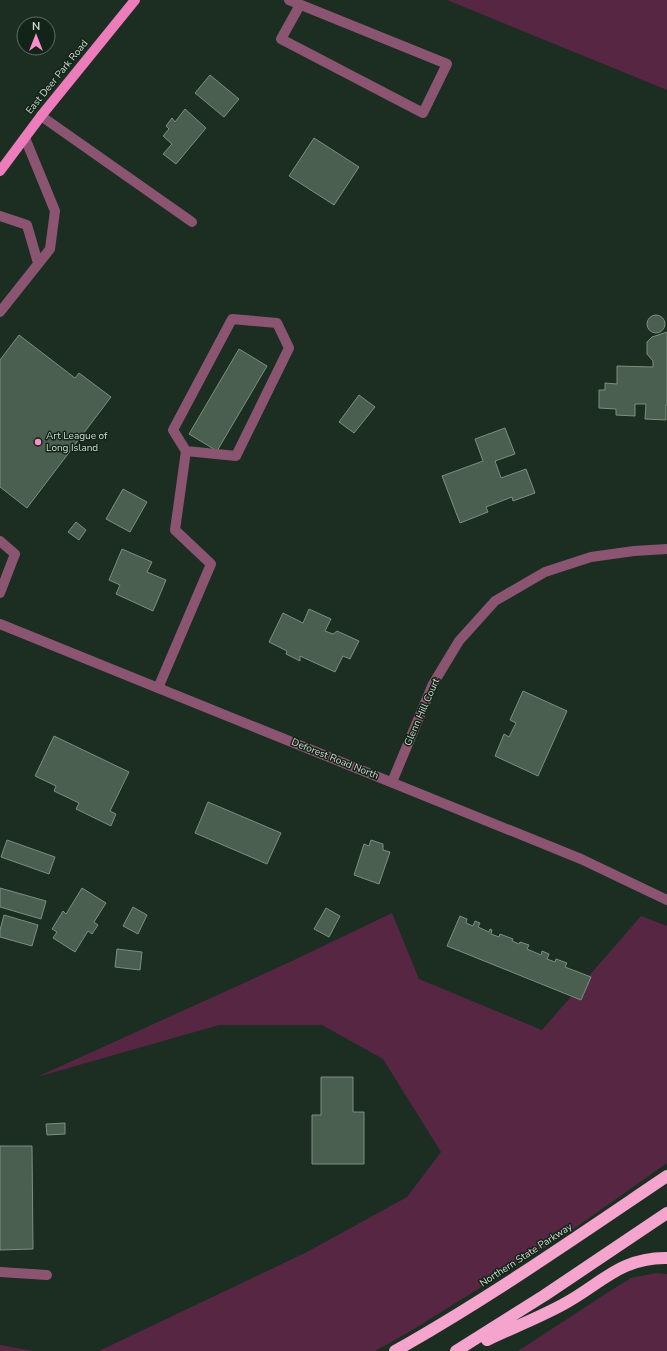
<svg xmlns="http://www.w3.org/2000/svg" width="667" height="1351" viewBox="0 0 667 1351" font-family="'Nunito Sans',sans-serif">
	<style>
		.green { fill: #572642 }
		.building { fill: #4b5f50; stroke: #7a907f }
		.lines { fill: none; stroke-linecap: round; stroke-linejoin: round }
		.minor { stroke: #8b5571; stroke-width: 10 }
		.major { stroke: #ec7cba; stroke-width: 10 }
		.highway { stroke: #f5a4ce; stroke-width: 12 }
		.poi-dot { fill: #f98fc9; stroke: #122417; stroke-width: 1.5 }
		.labels { text-anchor: middle; dominant-baseline: central; stroke-width: 3; stroke-linejoin: round; paint-order: stroke }
		.street-label { font-size: 10px; fill: #d1dcd3; stroke: #122417 }
		.poi-label { font-size: 10px; fill: #d1dcd3; stroke: #122417; text-anchor: start }
	</style>
	<rect width="100%" height="100%" fill="#1b2e21"/>
	<!-- green -->
	<path class="green" d="M447,0h220v90z
		M392,913l27,66 123,51 99,-114 26,10v237l-102,72 -156,97 -34,19h-276l208,-99 100,-55 34,-45 -58,-93 -61,-34h-103l-182,52 255,-116z
		M656,1273l11,1v77h-149l92,-60 21,-13z
		M0,1345l33,6h-33z"/>
	<!-- building -->
	<path class="building" d="M210,75l29,24 -15,18 -29,-24z
		M185,109l21,19 -30,36 -13,-10 9,-10 -9,-8 6,-7 -3,-3 6,-8 3,4z
		M314,138l45,29 -25,38 -45,-29z
		M647 324a9 9 0 1 1 18 0a9 9 0 1 1-18 0Z
		M667,332v73h-1v15l-21,-1 1,-15h-11v12l-19,-1v-6l-17,-1v-18h6v-7l12,1v-18l36,1v-6l-6,-7v-12l5,-5z
		M19,335l56,43 4,-5 32,24 -84,111 -27,-21v-127z
		M239,349l28,17 -50,85 -28,-17z
		M359,395l16,12 -21,26 -15,-11z
		M505,428l10,26 -20,7 6,17 25,-9 9,24 -22,8 -1,-4 -26,10 2,5 -28,11 -18,-47 41,-15 -8,-22z
		M123,489l24,13 -17,30 -24,-13z
		M76,522l10,8 -7,10 -11,-8z
		M122,549l30,13 -5,10 19,8 -13,31 -37,-17 4,-9 -11,-5z
		M309,609l22,10 -6,12 8,3 4,-3 22,10 -9,18 -7,-3 -8,16 -35,-16v5l-14,-7 1,-3 -18,-9 14,-29 20,10z
		M523,691l44,20 -29,65 -43,-20 9,-22 5,3 7,-14 -6,-3z
		M54,736l75,36 -19,39 6,3 -5,12 -35,-17 3,-6 -25,-12 2,-5 -21,-10z
		M208,802l73,31 -14,31 -72,-31z
		M7,840l48,17 -6,17 -48,-17z
		M371,840l12,4v6l7,2 -11,32 -25,-9 10,-31 5,2z
		M0,888l46,13 -5,18 -41,-12z
		M82,888l24,15 -12,19 4,3 -6,9 -4,-3 -13,21 -22,-14 4,-6 -5,-3 11,-18 3,3z
		M133,907l14,8 -9,19 -15,-8z
		M326,908l14,8 -11,21 -15,-8z
		M4,915l34,10 -6,21 -32,-9v-7z
		M460,916l7,3 -1,4 7,3 2,-5 5,2 -2,4 11,5 1,-3 2,1 -1,4 8,3 1,-3 13,5 -1,2 7,3 1,-2 9,3 -2,4 14,6 1,-4 7,3 -2,5 8,3 1,-3 11,4 -2,4 26,10 -10,23 -134,-54z
		M117,949l25,3 -2,18 -25,-3z
		M321,1077h32v35h11v52h-52v-49h9z
		M65,1123v11l-18,1 -1,-11z
		M0,1146h32l1,103 -33,1z"/>
	<g class="lines">
		<!-- minor -->
		<path class="minor" d="M289,0l158,64 -24,49 -142,-74 19,-34
			M41,116l151,106
			M0,216l27,9 11,38
			M0,312l50,-63 5,-38 -30,-73
			M0,541l15,13 -15,39
			M0,624l581,235 86,41
			M158,688l53,-124 -36,-34 11,-79 -13,-21 59,-111 45,4 12,25 -53,108 -50,-5
			M392,782l41,-98 26,-43 36,-40 50,-29 46,-15 43,-6 33,-2
			M0,1272l47,3"/>
		<!-- major -->
		<path class="major" d="M0,171l41,-55 94,-116"/>
		<!-- highway -->
		<path class="highway" d="M487,1340c25,-12 51,-22 75,-35 38,-20 58,-48 105,-47
			M395,1351c94,-53 183,-115 272,-175
			M456,1351l89,-56 122,-82"/>
	</g>
	<!-- markers -->
	<circle class="poi-dot" cx="38" cy="442" r="4"/>
	<g class="labels">
		<!-- street labels -->
		<g class="street-label">
			<text transform="translate(57 77) rotate(-51)">East Deer Park Road</text>
			<text transform="translate(422 712) rotate(-66)">Glenn Hill Court</text>
			<text transform="translate(335 759) rotate(22)">Deforest Road North</text>
			<text transform="translate(526 1255) rotate(-33)">Northern State Parkway</text>
		</g>
		<!-- poi labels -->
		<g class="poi-label">
			<text x="46" y="436">Art League of<tspan x="46" dy="12">Long Island</tspan></text>
		</g>
	</g>
	<!-- north arrow -->
	<g transform="translate(36 36)"><circle r="19" fill="#122417" stroke="#5e6e62"/>
	<path d="M0-3L7 15L0 10L-7 15Z" fill="#f98fc9"/>
	<text y="-6" font-size="11" font-weight="bold" text-anchor="middle" fill="#d1dcd3">N</text>
	</g>
</svg>
